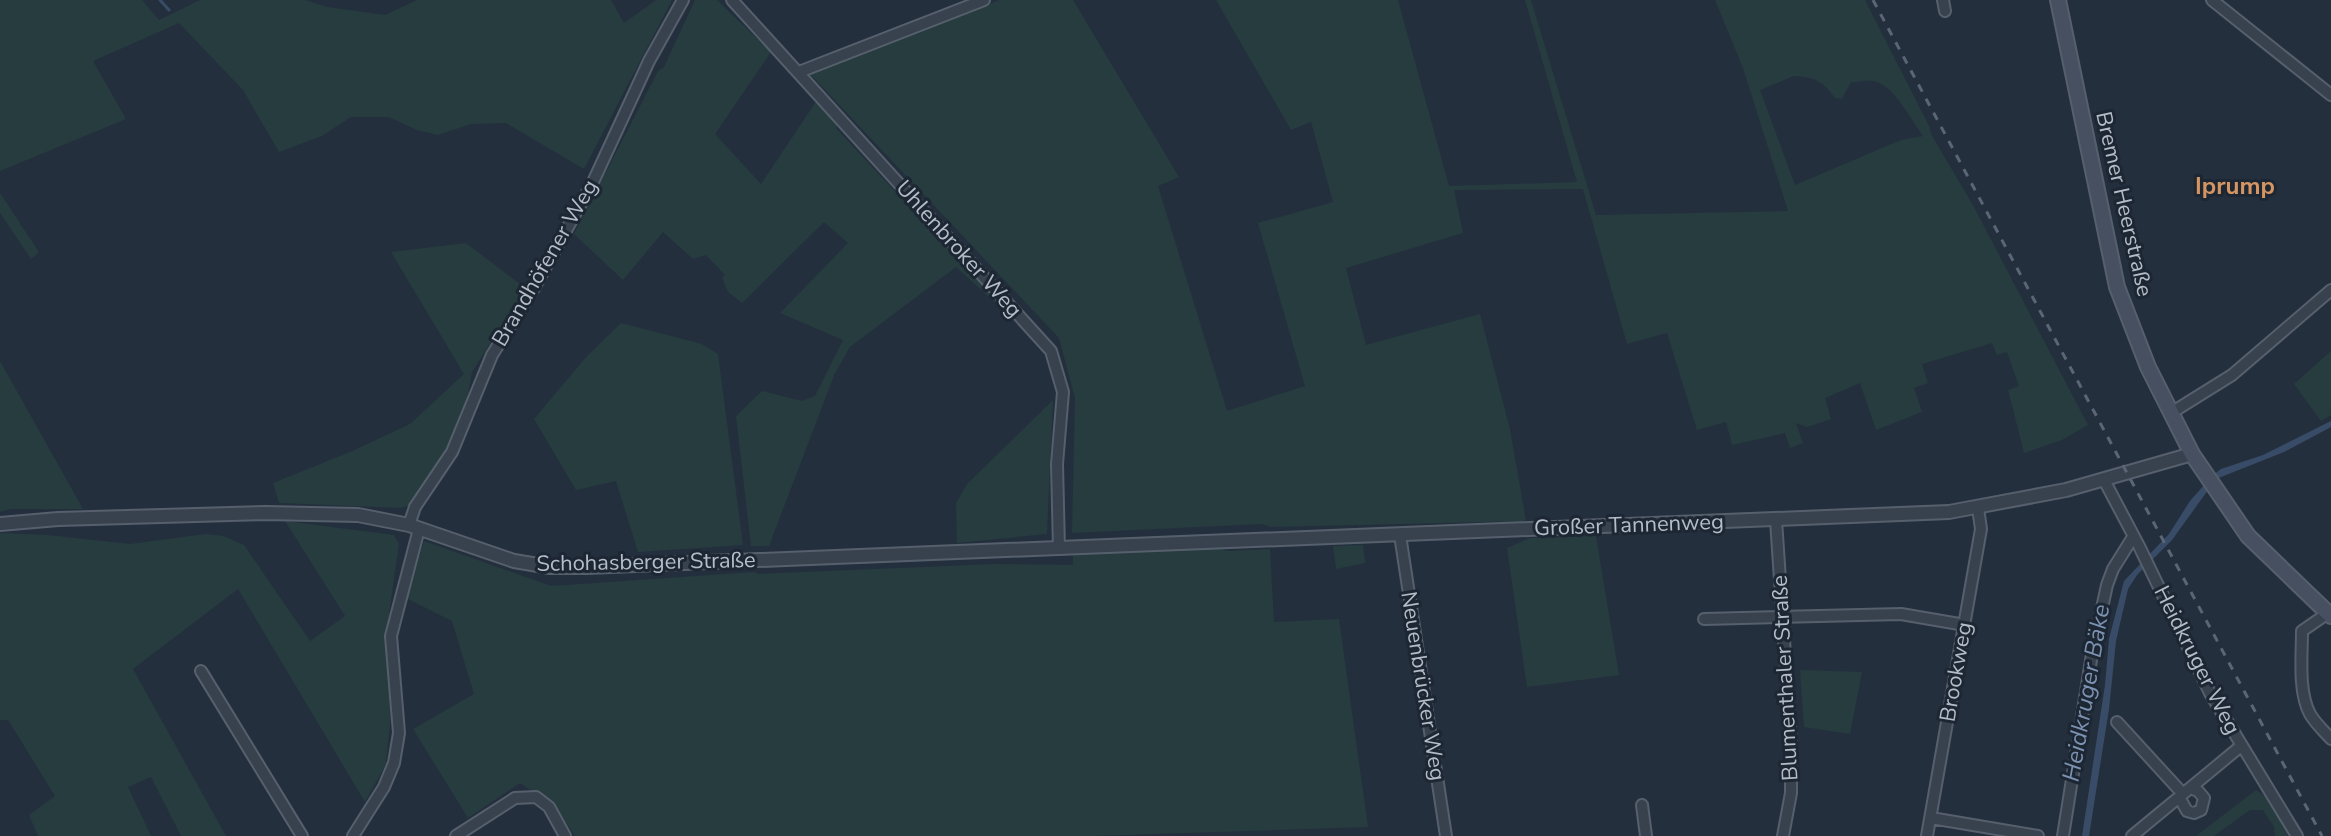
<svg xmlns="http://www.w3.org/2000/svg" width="2331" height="836" viewBox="0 0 2331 836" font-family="'Nunito Sans',sans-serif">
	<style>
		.green { fill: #263c3f; fill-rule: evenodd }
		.water { fill: #394c67 }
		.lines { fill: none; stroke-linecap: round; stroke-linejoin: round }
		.stream { stroke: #394c67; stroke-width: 3 }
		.minor-casing { stroke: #565f6c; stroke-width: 14 }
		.tertiary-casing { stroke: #565f6c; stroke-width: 16 }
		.secondary-casing { stroke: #565f6c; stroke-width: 18 }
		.minor { stroke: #38414e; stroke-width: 10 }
		.tertiary { stroke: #38414e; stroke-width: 12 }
		.secondary { stroke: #465061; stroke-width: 14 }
		.rail { stroke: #5a6575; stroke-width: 3; stroke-dasharray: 8 8; stroke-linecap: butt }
		.labels { text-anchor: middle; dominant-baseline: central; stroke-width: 6; stroke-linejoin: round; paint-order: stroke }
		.street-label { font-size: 22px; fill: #b4bcc9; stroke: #1d2633 }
		.neighbourhood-label { font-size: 24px; font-weight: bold; fill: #d59563; stroke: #1d2633 }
		.water-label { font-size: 24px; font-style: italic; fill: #7c92b1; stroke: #1d2633 }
	</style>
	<rect width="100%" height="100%" fill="#242f3e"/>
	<!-- green -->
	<path class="green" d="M0,0h142l17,20 41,-20h105l22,7 58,8 32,-15h194l13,23 32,-23h16l-88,169 -78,-46 -35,1 -33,11 -21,-5 -28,-13h-38l-29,19 -43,16 -36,-62 -64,-67 -86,38 33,58 -126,52z
		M695,0h22l54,52 -56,82 46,50 56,-84 22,23 -3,5 121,130h9l59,69 -2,1 -67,-61 -106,80 -15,26 -66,173h-18l-15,-130 26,-25 40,10 13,-5 28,-56 -63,-27 68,-70 -24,-21 -82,81 -14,-11 -6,-14 3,-3 -19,-20 -13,4 -30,-27 -40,48 -49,-46 84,-163 6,-4z
		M999,0h74l106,177 -21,9 69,225 78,-25 -47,-163 75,-21 -22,-80 -20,8 -75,-130h182l51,186 128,-4 -52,-182h6l65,215 192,-4 -45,-143 -28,-68h150l64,126 2,8 43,73 114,218 -26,15 -38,13 -16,-63 11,-4 -12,-34 -10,3 -5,-12 -70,21 6,19 -14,5 8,24 -46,18 -16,-47 -35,15 6,21 -24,8 -11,-4 7,20 -13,5 -5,-15 -53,12 -6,-23 -29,8 -30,-97 -40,11 -44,-155 -129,1 9,43 -117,35 20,77 114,-31 30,115 16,92 -255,6 -9,-3 -190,9 3,-135 -16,-60 -249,-264zM1794,76c20,1 29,5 41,22l7,1 9,-17c7,0 19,-3 26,0 18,6 35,39 46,54l-22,4 -106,45 -35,-95z
		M0,193l39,59 -8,7 -31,-46z
		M466,243l59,45 -53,84 -8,43 -19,38 -32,52 -13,3 -121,-5 -6,-20 77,-31 60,-28 54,-50 -73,-122z
		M621,323l81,21 16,10 25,191 -105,7 -22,-71 -40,9 -42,-71 53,-63z
		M2331,351v64l-10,6 -27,-37z
		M0,361l83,148h-72l-11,3z
		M1053,400l-6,134 -90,9 -1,-40 11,-19z
		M285,521l109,14 5,9 -13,92 5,80 -5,46 3,-3 -24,43 -127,-213 -105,80 93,167h-45l-30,-59 -23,10 23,49h-113l-9,-21 26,-19 -47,-76h-8v-187l47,2 83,9 76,-10 17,2 21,9 66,96 35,-25z
		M1596,536l23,139 -92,12 -20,-139 23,-10z
		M424,541l127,45 203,-14 5,2 236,-10 78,1v-14l143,-3 12,3 42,-2 4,73 65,-3 29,208 -276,9h-517l-20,-30 -35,-23 -52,35 -55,-89 61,-35 -22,-73 -46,-23z
		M1363,545l2,18 -29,6 -3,-23z
		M1800,670l62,2 -12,62 -46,-7z
		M2256,790c16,8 24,31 32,46h-13l-1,-9 -11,-17h-13l-36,26h-18z"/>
	<!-- water -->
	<path class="water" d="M2331,421v6l-47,25 -68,27 -44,61 -35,35 -9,14 -12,52 -7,68 -20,127h-7l23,-151 4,-46 15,-58 45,-47 21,-33 23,-26 8,-6 42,-14z"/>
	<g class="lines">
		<!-- stream -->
		<path class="stream" d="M160,0l9,10"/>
		<defs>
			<path id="minor" d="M732,0l319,351 12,41 -6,72 2,85
				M1943,0l2,11
				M2212,0l119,95
				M799,72l185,-72
				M2171,413l61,-38 99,-85
				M2104,480l35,66 71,147 87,143
				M1776,520l15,225v48l-8,43
				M409,525l6,-18 37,-55 40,-97 42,-67 59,-106 56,-121 34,-61
				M1400,535l46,301
				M2331,611l-29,20c0,25 -4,61 8,83 5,9 14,17 21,25
				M1704,619l197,-5 64,11
				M201,671l101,165
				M2117,722l66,72
				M2179,797l8,14 7,2 7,-3 3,-12 -6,-7 -8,-3
				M1642,805l4,31
				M1931,818l107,18
				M353,836l31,-49 10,-24 5,-30 -8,-97 28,-107
				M456,836l59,-38 21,-1 13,10 16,29
				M1927,836l54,-307 -3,-21
				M2063,836l29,-182 15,-69 6,-16 20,-32
				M2132,836l109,-90"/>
			<path id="tertiary" d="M0,524l58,-5 208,-6 92,2 51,10 105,36 36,6h37l1362,-55 117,-22 126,-36"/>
			<path id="secondary" d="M2058,0l59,287 31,80 44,87 56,82 83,80"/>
		</defs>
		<!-- minor casing -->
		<use href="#minor" class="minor-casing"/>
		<!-- tertiary casing -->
		<use href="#tertiary" class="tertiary-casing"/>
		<!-- secondary casing -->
		<use href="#secondary" class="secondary-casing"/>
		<!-- minor -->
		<use href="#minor" class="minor"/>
		<!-- tertiary -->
		<use href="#tertiary" class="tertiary"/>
		<!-- secondary -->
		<use href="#secondary" class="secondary"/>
		<!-- rail -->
		<path class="rail" d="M1873,0l449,836"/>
	</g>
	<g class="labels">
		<!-- street labels -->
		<g class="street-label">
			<text transform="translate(2124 204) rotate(77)">Bremer Heerstraße</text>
			<text transform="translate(959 249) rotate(48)">Uhlenbroker Weg</text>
			<text transform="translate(545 263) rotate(-60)">Brandhöfener Weg</text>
			<text transform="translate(1629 525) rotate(-2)">Großer Tannenweg</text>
			<text transform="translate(646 562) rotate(-1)">Schohasberger Straße</text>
			<text transform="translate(2197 660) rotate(63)">Heidkruger Weg</text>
			<text transform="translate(1956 672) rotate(-80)">Brookweg</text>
			<text transform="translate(1785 678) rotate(-93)">Blumenthaler Straße</text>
			<text transform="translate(1423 686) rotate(81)">Neuenbrücker Weg</text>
		</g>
		<!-- neighbourhood labels -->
		<g class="neighbourhood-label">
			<text x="2235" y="186">Iprump</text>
		</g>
		<!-- water labels -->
		<g class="water-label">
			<text transform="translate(2086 693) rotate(-80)">Heidkruger Bäke</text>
		</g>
	</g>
</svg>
